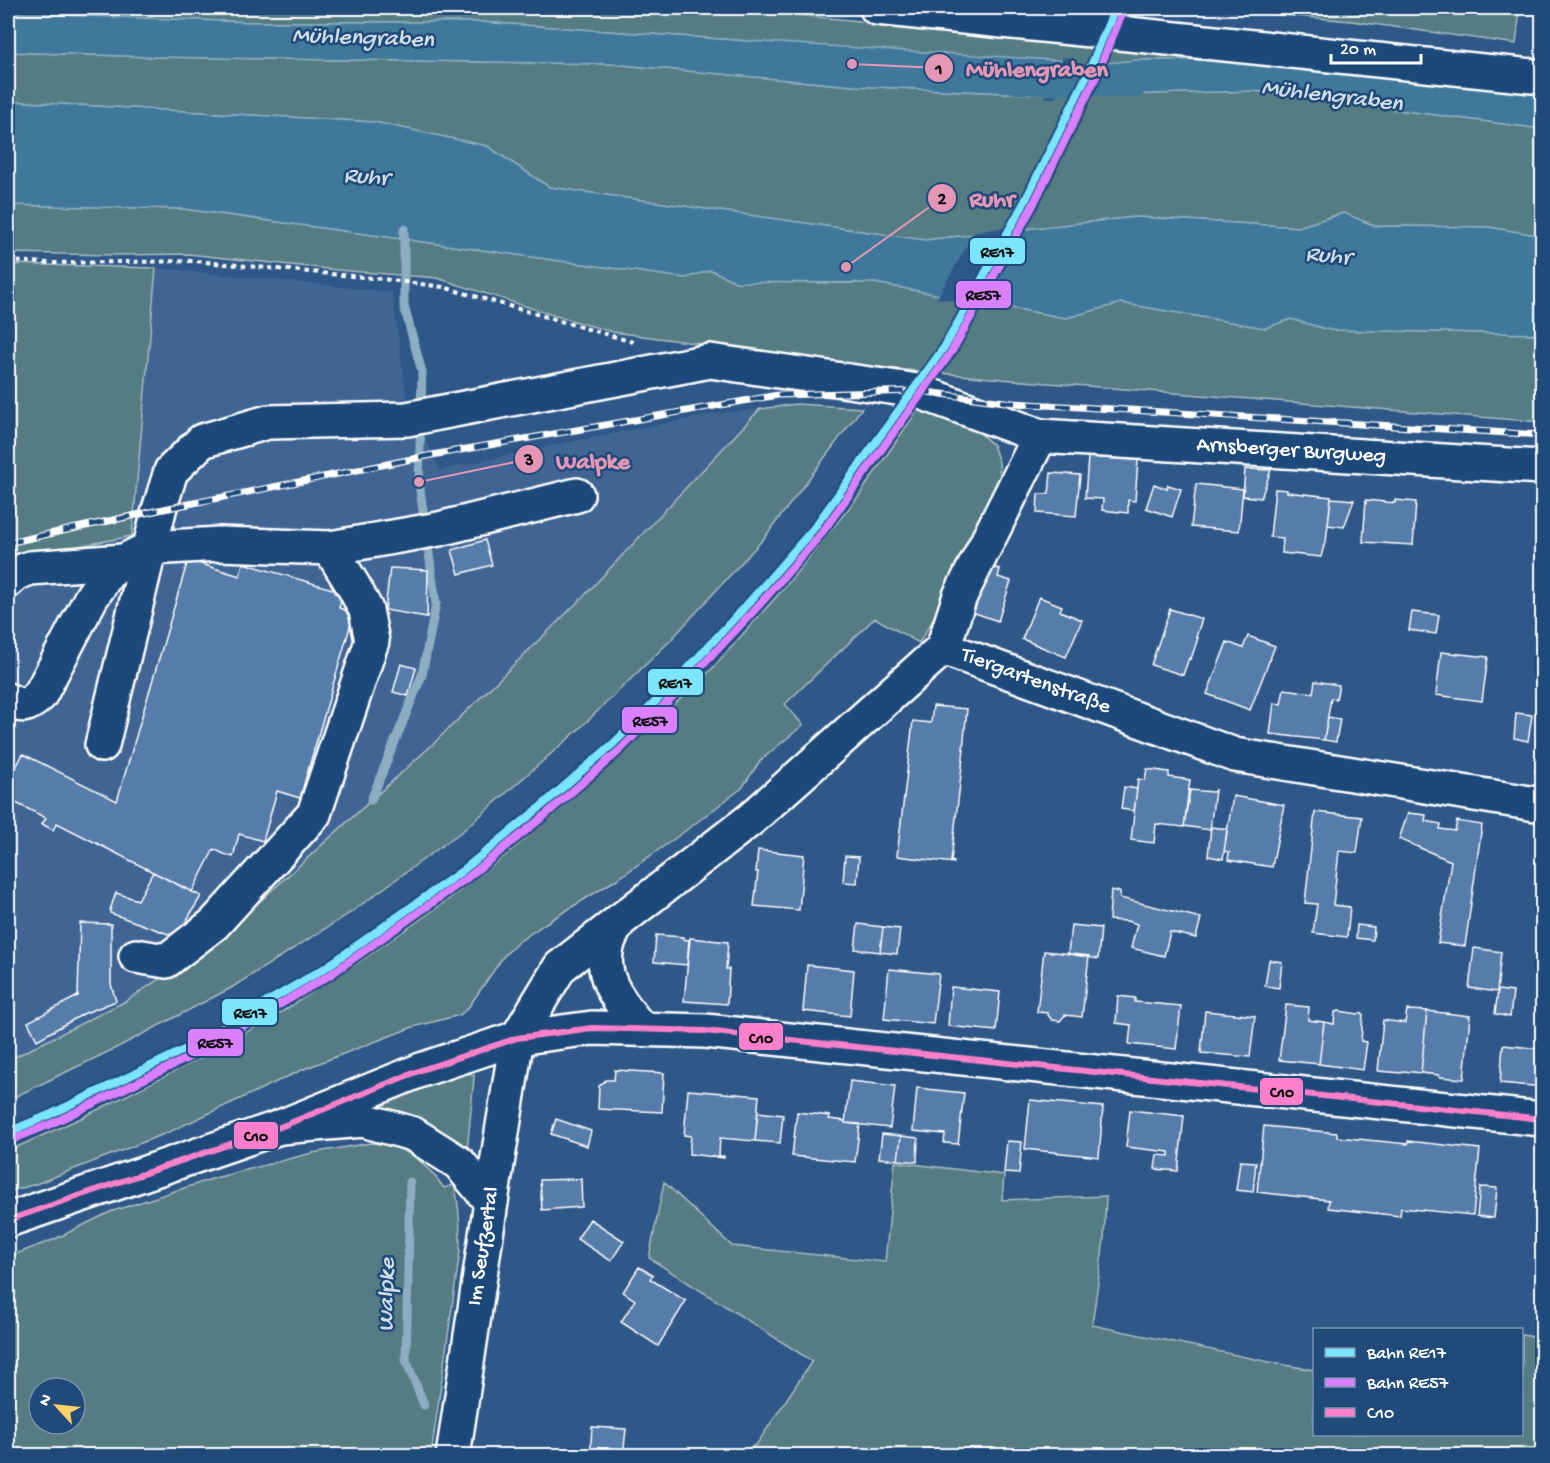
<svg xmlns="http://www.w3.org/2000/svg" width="1550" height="1463" viewBox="0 0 1550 1463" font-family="'Gochi Hand',sans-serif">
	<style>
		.built { fill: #3f6594 }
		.green { fill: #557c83; stroke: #aabec1; stroke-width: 1.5; fill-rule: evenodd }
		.water { fill: #40789b; stroke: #8caec3; stroke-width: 1.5 }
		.pier { fill: #2f5888 }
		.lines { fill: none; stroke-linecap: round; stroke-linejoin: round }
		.stream { stroke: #8caec3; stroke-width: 9 }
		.canal { stroke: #40789b; stroke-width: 32 }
		.building { fill: #577baa; stroke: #fff; stroke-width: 1.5 }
		.minor-casing { stroke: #fff; stroke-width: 38 }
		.major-casing { stroke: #fff; stroke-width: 38 }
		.path { stroke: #fff; stroke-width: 4; stroke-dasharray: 4.5 4.5; stroke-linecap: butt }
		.minor { stroke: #1f4a7a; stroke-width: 33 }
		.major { stroke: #1f4a7a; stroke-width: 33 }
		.rail-casing { stroke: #fff; stroke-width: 7 }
		.rail { stroke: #1f4a7a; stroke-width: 4.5; stroke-dasharray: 14; stroke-linecap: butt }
		.bus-1-casing { stroke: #1f4a7a; stroke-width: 10 }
		.bus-1 { stroke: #ff80ca; stroke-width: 6 }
		.rail-1-casing { stroke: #1f4a7a; stroke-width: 12 }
		.rail-2-casing { stroke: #1f4a7a; stroke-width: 12 }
		.rail-1 { stroke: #7ae5fd; stroke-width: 8 }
		.rail-2 { stroke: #d880ff; stroke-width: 8 }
		.labels { text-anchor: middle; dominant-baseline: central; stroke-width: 5; stroke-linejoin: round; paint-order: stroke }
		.street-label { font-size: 22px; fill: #fff; stroke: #1f4a7a }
		.water-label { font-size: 24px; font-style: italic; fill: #cfdde6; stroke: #1f4a7a }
		.leader { fill: none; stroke: #e497b5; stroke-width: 2 }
		.callout-dot { fill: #e497b5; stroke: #1f4a7a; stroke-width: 2 }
		.mark-label { font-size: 18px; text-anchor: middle; font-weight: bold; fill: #111 }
		.callout-label { font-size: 24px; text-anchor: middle; font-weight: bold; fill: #e497b5; stroke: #1f4a7a; stroke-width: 5; stroke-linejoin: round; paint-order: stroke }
		.line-badge { stroke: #1f4a7a; stroke-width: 2 }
		.pale-badge-label { font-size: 16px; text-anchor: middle; font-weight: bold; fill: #111 }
	</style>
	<rect width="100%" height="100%" fill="#2f5888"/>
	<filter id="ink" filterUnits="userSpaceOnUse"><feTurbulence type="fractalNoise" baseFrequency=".0167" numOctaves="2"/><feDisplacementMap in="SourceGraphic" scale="12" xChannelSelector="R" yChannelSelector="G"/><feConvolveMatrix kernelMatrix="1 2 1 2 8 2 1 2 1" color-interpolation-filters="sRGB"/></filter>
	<g filter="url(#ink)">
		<!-- built -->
		<path class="built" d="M156,268l236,24 15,108 33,70 125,-27 149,-29 46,-5 -175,186 -153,150 -216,196 -90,60 -111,56 -7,2v-500l124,-23z"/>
		<!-- green -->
		<path class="green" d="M8,8h718l325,32 86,13 102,4 303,32v5l-150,-18 -196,-16h-59l-55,36 172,-5 288,38v107l-54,-9 -113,-1 -32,-13 -45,14 -162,-10 -211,23 -376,-53 -62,-41 -113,-24 -366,-21v-49l147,5 456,7 243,22 200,9 -306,-54 -268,-19h-231l-241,-9z
			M1203,8h317l-4,36 -165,-23z
			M8,205l176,4 501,69 26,-8 25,12 139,1 191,35 55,-15 144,25 26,-9 39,11 212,4v88l-519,-41 -157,-15 -253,-34 -57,-16 -119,-38 -100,-8 -149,-16 -72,1 -108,-2z
			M8,264l148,4 -24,268 -124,23z
			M796,404l66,4 -97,129 -95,104 -93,90 -112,98 -115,84 -119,75 -117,61 -106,51v-41l7,-2 111,-56 90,-60 216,-196 153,-150 175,-186z
			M921,405l51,21 21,19 6,17 1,18 -10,23 -60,122 -11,18 -44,-25 -90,86 18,21 -43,36 -18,27 -61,46 -62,44 -73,45 -29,20 -14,14 -35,51 -8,7 -47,12 -109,42 -135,63 -133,52 -28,8v-41l73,-33 122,-61 77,-44 85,-55 80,-56 62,-48 63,-53 140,-130 74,-83 74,-91z
			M467,1073l7,2v3l-7,74c-22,-15 -45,-38 -73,-42 -6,-1 -13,-1 -19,-1v-5l43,-17z
			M370,1143c35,2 54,17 74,45l10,-3c6,22 6,44 6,66l-29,204h-423v-198l47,-18 55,-27 105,-34 97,-25zM39,1388h36v36h-36z
			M895,1162l109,13 -2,25 104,-4 -2,44 -12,85 187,39 35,6v64h208v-99l20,3v117h-805l20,-11 55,-83 -163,-103 15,-76 68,64 153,16z"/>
		<!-- water -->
		<path class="water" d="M8,13l241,9h231l268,19 322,20 -15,34 -201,-9 -243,-22 -456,-7 -147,-5z
			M1137,60h59l196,16 150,18v35l-288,-38 -172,5 15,-32z
			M8,101l366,21 113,24 62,41 376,53 211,-23 162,10 46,-14 31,13 113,1 54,9v98l-212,-4 -39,-11 -26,9 -144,-25 -55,15 -191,-35 -139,-1 -25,-12 -26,8 -501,-69 -176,-4z"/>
		<!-- pier -->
		<path class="pier" d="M1063,57l8,1 2,3 -16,35 -2,2 -11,-1z
			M1107,60l-17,38h-10l-1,-3 16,-33z
			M1028,225l-45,81 -46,-8 38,-67z"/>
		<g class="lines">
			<!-- stream -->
			<path class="stream" d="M371,800l51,-125 14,-71 -17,-122 3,-110 -18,-66v-77
				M410,1182l-4,178 18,45"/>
			<!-- canal -->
			<path class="canal" d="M1017,78l116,4"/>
		</g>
		<!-- building -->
		<path class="building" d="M1088,457l50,3 -3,41 -7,-1v13l-26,-3 1,-11 -18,-1z
			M1245,469l26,1 -10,28 -18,-2z
			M1051,473l29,2 -4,41 -39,-3 1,-19h11z
			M1154,484l13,5 1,-4 13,4 -9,28 -26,-9z
			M1196,484l47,5 -4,42 -48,-4z
			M1275,489l12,1v2l44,5 -5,45h-1l-4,15 -39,-4 1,-15 -13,-1z
			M1331,498l23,2 -10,27 -16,-2z
			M1366,500l29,3v-3l21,2 -3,43 -50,-3z
			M485,540l7,25 -33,9 -7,-24z
			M188,560l52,16 3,-13 93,27 -1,3 7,3 -3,12 15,5 -54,185 -23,-7 -14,50 -24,-7 -6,23 -9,-3 -10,-5 -22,43 -135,-69 -4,7 -11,-6 4,-6 -38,-19v-34l7,4 8,-15 94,47z
			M988,566l12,3 -2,8 13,4 -13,40 -26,-9z
			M390,568l38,2 -1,47 -42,-7z
			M1039,597l23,9 -2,5 22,9 -16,37 -44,-18z
			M1170,609l32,10 -6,18 2,1 -7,21 -2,-1 -6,17 -32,-10z
			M1412,612l27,3 -3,19 -27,-4z
			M1248,636l27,10 -25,64 -43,-16 20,-52 16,6z
			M1441,652l47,5 -6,44 -46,-6z
			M401,664l15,4 -8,28 -15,-4z
			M1315,681l24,4 -3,14 -5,-1 -7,42 -54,-6 4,-31 7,1 3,-15 29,4z
			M933,706l34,3 -4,40h1l-13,112 3,1v1l-57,-7 16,-135 18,2z
			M1516,713l16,2 -4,26 -14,-3z
			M1328,717l12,2 -4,23 -12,-2z
			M1542,728v47l-7,-2z
			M1147,769l22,3v5l21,3 -6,47 -28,-3 -2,19 -23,-3 7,-61 7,1z
			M1124,787l13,2 -3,22 -13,-2z
			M1190,790l23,2 2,-2 -5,40 -26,-4z
			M1233,796l51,9 -12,62 -44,-7 1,-8 -5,-1z
			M1315,812l47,5 -5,36 -18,-2 -6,54 17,2 -3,30 -34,-4 4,-29 -12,-1z
			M1408,813l18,2 -1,6 16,3 -1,5 15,2 2,-10 25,4 -17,121 -27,-3 13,-82 -52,-22z
			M1211,827l16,2 -4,30 -15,-3z
			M758,850l46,5 -5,55 -45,-4 4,-34h-2z
			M845,856l14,1 -2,26 -14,-1z
			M153,872l48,24 -24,41 -67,-24v-3l6,-17 22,7z
			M1111,890l9,2v6l81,20 -5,20 -26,-6 -6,24 -33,-8 6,-24 -10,-3 -18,-1z
			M80,923l31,1v60l5,17 -31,12 -48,27 -9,-18 50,-26z
			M858,924l25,3 -3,25 -25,-3z
			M1071,925l30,3 -3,31 -30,-5z
			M1357,925l17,2 -1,13 -17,-2z
			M883,927l17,2 -3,25 -17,-2z
			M656,935l27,2v2l6,1 -2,25 -33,-3z
			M690,938l38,4 -2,27h3l-2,35 -43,-3z
			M1474,948l27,4 -4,40 -28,-4z
			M1044,951l45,5 -7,61 -17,-2 -5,6 -8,-1 -4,-5v-2l-11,-1z
			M1269,960l13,2 -3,26 -14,-2z
			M807,965l47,5 -4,46 -47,-5z
			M889,969l50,5 -6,50 -49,-5z
			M951,987l49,5 -4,39 -48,-5z
			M1498,990l15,2 -3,25 -15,-3z
			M1118,996l17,2v4l46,4 -5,43 -47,-5 2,-19 -15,-2z
			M1286,1005l23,2 -1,13 16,2 -5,42 -40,-4z
			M1407,1010l20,1 -6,62 -18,-2 -1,2 -24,-2 5,-51 22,3z
			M1205,1011l50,5 -5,41 -49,-4z
			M1339,1011l19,3 2,-1 3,1 -2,27 6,1 -4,28 -44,-6 5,-42 10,2 1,-12z
			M1427,1011l43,5 -6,63 -25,-2v-2l-18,-2z
			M1503,1045l39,4v38l-42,-4z
			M615,1070l49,3 -2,39 -64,-3 1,-23 7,-6h8z
			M850,1081l45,5 -5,42 -45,-5z
			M917,1088l47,5 -6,51 -14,-1 1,-9 -32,-3z
			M688,1090l71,6 -4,45 -35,-3 -1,18h5v2l-35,-4 2,-18 -7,-1z
			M1030,1100l73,7 -4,50 -74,-8z
			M1130,1110l54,6 -6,55 -23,-2 2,-14 12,1v-4l-43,-5z
			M758,1112l25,3 -3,28 -25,-2z
			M797,1112l33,4 -1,3 16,2v2l15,1 -5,38 -63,-6z
			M556,1119l35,12 -4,15 -36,-12z
			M1264,1126l73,7v4l71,7v-3l72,8 -7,66 -72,-7 -1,8 -72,-8 1,-8 -72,-8z
			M882,1134l19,2 -3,24 -19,-2z
			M901,1136l17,2 -1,24 -19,-2z
			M1007,1141l15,1 -3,32 -15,-1z
			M1240,1161l16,1 -3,30 -17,-2z
			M581,1179l1,28 -40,3 -2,-30z
			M1480,1187l17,1 -3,30 -17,-2z
			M590,1219l34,22 -13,20 -34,-22z
			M639,1267l14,8 -3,4 36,22 -28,45 -37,-24 14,-22 -12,-8z
			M592,1427l34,2 -3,27h-33z"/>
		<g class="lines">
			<defs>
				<g id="minor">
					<path d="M8,581l6,-7 16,-6 94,-7"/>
					<path d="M943,648l17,-52 80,-160"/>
					<path d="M8,700c14,8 20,6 32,-5l51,-97 16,-24 17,-13 26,-13 70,-4 110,4 109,-19 138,-34"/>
					<path id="s1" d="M102,745l57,-235 12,-39 31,-30 66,-19 139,-3 303,-58 208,30 122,45 502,31"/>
					<path d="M619,921c-4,7 -9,15 -11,22 -11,35 14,61 33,86"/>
					<path d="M136,956l30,5 48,-37 100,-110 58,-173 -6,-31 -12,-23 -24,-39"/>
					<path id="s2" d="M8,1220l272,-93 141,-57 96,-32 43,-71 191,-148 192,-171 292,107 307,50"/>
				</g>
				<g id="major">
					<path d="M877,8l665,69"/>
					<path d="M280,1127l83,-7 50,14 46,29 32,39"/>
					<path id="s3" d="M453,1456l38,-254 26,-164 75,-10 113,3 837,88"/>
				</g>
			</defs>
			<!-- minor casing -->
			<use href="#minor" class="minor-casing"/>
			<!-- major casing -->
			<use href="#major" class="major-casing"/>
			<!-- path -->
			<path class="path" d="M8,261l42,2 145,-2 188,18 60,8 190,55"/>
			<!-- minor -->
			<use href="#minor" class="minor"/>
			<!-- major -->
			<use href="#major" class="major"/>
			<defs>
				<path id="rail" d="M8,543l151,-33 273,-55 346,-60 140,-4 95,12 529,32"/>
			</defs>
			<!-- rail casing -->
			<use href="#rail" class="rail-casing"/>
			<!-- rail -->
			<use href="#rail" class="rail"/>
			<defs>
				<path id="bus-1" d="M8,1220l272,-93 141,-57 96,-32 75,-10 113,3 837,88"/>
			</defs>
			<!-- bus-1 casing -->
			<use href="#bus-1" class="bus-1-casing"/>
			<!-- bus-1 -->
			<use href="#bus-1" class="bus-1"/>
			<defs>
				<path id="rail-1" d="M8,1132l41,-17 139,-67 137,-80 137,-97 76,-62 76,-66 69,-69 69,-75 62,-71 131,-182 79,-143 64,-130 27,-65"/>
				<path id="rail-2" d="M11,1140l42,-17 139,-67 138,-81 137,-97 77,-62 76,-66 69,-70 70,-75 62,-71 131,-183 80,-144 64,-130 27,-66"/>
			</defs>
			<!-- rail-1 casing -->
			<use href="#rail-1" class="rail-1-casing"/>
			<!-- rail-2 casing -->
			<use href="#rail-2" class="rail-2-casing"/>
			<!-- rail-1 -->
			<use href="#rail-1" class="rail-1"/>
			<!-- rail-2 -->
			<use href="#rail-2" class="rail-2"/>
		</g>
	</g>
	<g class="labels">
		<!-- street labels -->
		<g class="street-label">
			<text stroke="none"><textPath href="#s1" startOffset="1434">Arnsberger Burgweg</textPath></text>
			<text stroke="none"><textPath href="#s2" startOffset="1221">Tiergartenstraße</textPath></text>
			<text stroke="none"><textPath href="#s3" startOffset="212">Im Seufzertal</textPath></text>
		</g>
		<!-- water labels -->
		<g class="water-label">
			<text transform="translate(363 39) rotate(2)">Mühlengraben</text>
			<text transform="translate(1332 97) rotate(7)">Mühlengraben</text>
			<text transform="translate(366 178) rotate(4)">Ruhr</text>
			<text transform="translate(1328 257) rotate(5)">Ruhr</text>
			<text transform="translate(388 1295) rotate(-89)">Walpke</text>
		</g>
	</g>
	<!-- callouts -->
	<path class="leader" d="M852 64L939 68M846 267L942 198M419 482L529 459"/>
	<g class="callout-dot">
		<circle cx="852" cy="64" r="6"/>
		<circle cx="846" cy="267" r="6"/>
		<circle cx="419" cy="482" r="6"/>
		<circle cx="939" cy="68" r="15"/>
		<circle cx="942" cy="198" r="15"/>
		<circle cx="529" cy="459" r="15"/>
	</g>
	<g class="mark-label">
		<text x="939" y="74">1</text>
		<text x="942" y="204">2</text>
		<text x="529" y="465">3</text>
	</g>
	<g class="callout-label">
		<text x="1037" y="76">Mühlengraben</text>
		<text x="992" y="206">Ruhr</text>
		<text x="593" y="468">Walpke</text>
	</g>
	<g class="line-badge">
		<rect x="969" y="237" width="57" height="28" rx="6" fill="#7ae5fd"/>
		<rect x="955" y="280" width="57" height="29" rx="6" fill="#d880ff"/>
		<rect x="647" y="668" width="57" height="28" rx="6" fill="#7ae5fd"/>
		<rect x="621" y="706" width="57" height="28" rx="6" fill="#d880ff"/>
		<rect x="221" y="998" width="57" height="28" rx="6" fill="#7ae5fd"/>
		<rect x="738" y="1022" width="46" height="29" rx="6" fill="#ff80ca"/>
		<rect x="187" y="1028" width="57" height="29" rx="6" fill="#d880ff"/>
		<rect x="1259" y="1077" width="45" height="29" rx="6" fill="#ff80ca"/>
		<rect x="233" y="1121" width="46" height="29" rx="6" fill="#ff80ca"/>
	</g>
	<g class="pale-badge-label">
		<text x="997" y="257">RE17</text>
		<text x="983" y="300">RE57</text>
		<text x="675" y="688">RE17</text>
		<text x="650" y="726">RE57</text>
		<text x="250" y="1018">RE17</text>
		<text x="761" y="1043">C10</text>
		<text x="215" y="1048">RE57</text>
		<text x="1282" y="1097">C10</text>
		<text x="256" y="1141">C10</text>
	</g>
	<!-- margin -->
	<rect width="1550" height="1463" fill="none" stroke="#1f4a7a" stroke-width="30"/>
	<rect x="15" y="15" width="1520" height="1433" fill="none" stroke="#fff" stroke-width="2" filter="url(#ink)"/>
	<!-- legend -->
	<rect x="1313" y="1328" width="210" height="108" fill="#1f4a7a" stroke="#7992af" stroke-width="1.5"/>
	<rect x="1325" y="1348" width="30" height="9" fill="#7ae5fd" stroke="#7992af" stroke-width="1.5"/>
	<text x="1367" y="1358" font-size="18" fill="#ffffff">Bahn RE17</text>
	<rect x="1325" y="1378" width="30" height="9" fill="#d880ff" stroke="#7992af" stroke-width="1.5"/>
	<text x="1367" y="1388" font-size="18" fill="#ffffff">Bahn RE57</text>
	<rect x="1325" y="1408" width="30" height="9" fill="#ff80ca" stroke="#7992af" stroke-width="1.5"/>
	<text x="1367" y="1418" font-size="18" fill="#ffffff">C10</text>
	<!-- north arrow -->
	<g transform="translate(57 1406) rotate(297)"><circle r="28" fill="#1f4a7a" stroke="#7992af" stroke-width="1.5"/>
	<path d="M0-4.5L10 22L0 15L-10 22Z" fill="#ffd166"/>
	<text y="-9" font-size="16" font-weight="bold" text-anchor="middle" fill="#ffffff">N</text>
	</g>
	<!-- scale -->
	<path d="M1331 54v9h90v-9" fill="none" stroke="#ffffff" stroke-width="3"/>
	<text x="1340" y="54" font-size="18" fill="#ffffff" stroke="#1f4a7a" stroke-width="4.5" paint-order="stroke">20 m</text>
</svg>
